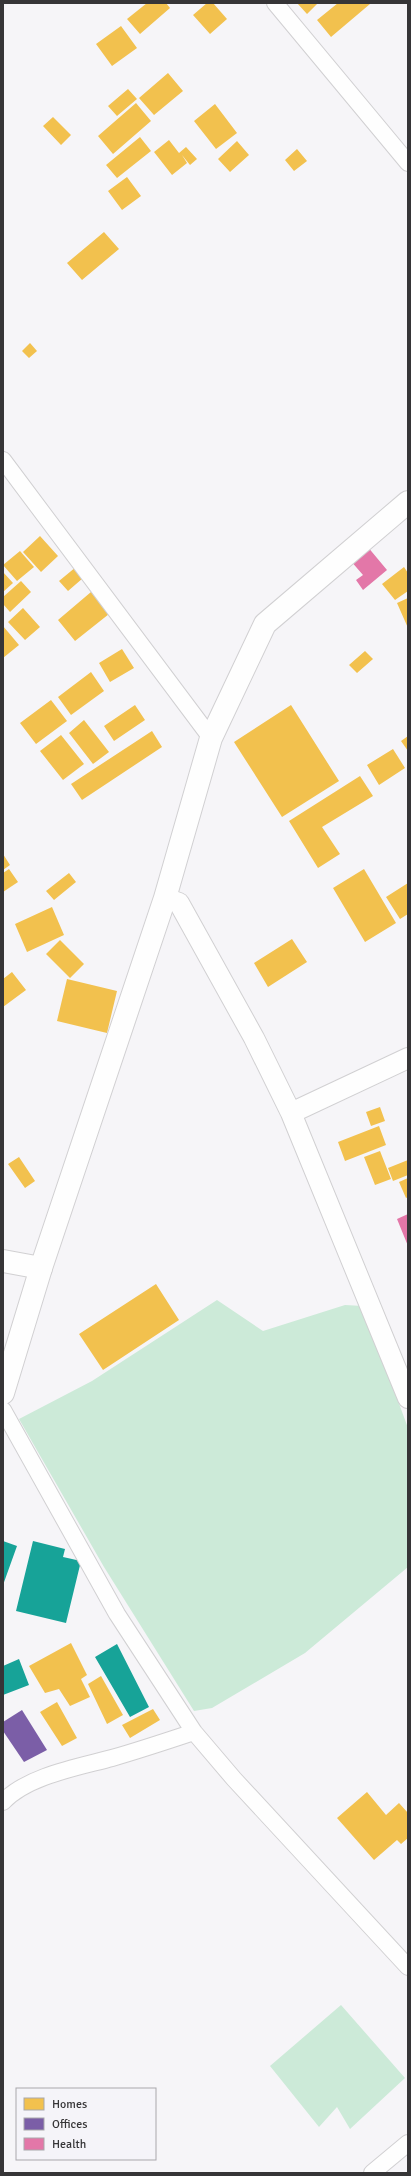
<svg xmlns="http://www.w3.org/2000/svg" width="411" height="2176" viewBox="0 0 411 2176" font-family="Signika,sans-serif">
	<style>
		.green { fill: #ccead8 }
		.homes { fill: #f2c14e }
		.offices { fill: #7b5ea7 }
		.health { fill: #e377a8 }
		.public { fill: #17a398 }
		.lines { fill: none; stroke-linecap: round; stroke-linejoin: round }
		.minor-casing { stroke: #d1d0d2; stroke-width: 18 }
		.tertiary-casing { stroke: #d1d0d2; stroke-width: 22 }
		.secondary-casing { stroke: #d1d0d2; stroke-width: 24 }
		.trunk-casing { stroke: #d1d0d2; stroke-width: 24 }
		.minor { stroke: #fefefe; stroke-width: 16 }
		.tertiary { stroke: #fefefe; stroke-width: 20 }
		.secondary { stroke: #fefefe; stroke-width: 22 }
		.trunk { stroke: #fefefe; stroke-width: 22 }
	</style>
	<rect width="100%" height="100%" fill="#f6f5f8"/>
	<!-- green -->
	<path class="green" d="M217,1300l46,31 82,-26 18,1 45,122v139l-103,86 -93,55 -18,3 -90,-144 -85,-148 73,-38z
		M341,2005l64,73 -55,51 -13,-22 -18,20 -49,-61z"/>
	<!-- homes -->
	<path class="homes" d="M147,3h19l4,5 -30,26 -13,-15z
		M207,3h6l14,16 -17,15 -17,-19z
		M297,3h21l-11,11z
		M338,3l32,1 -39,33 -14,-17z
		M121,26l16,22 -25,18 -16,-22z
		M168,73l15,18 -29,24 -15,-17z
		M128,89l9,10 -20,17 -9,-10z
		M136,103l15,18 -38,33 -15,-18z
		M215,104l22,29 -21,16 -22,-28z
		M53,117l18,18 -10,10 -18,-19z
		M140,137l11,14 -34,27 -11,-13z
		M169,140l10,13 7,-6 11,12 -7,6 -8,-10 5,8 -15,12 -18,-23z
		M237,141l12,14 -19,17 -12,-13z
		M297,149l10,12 -13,10 -9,-11z
		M127,177l14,19 -19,14 -14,-19z
		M104,232l15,17 -37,31 -15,-17z
		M30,343l7,8 -8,7 -7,-7z
		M40,536l18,20 -17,16 -18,-20z
		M20,551l14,16 -17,14 -14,-16z
		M82,562l8,10 -22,19 -9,-10z
		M404,567l4,6v18l-13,9 -13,-16z
		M3,572l10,11 -10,9z
		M21,581l10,11 -21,20 -7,-8v-7z
		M91,592l18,22 -34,27 -17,-21z
		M408,598v30l-11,-25z
		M23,608l17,19 -15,13 -17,-18z
		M3,626l16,19 -16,13z
		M122,649l12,19 -24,14 -11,-19z
		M365,651l8,8 -16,14 -8,-8z
		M91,672l13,19 -33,24 -13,-18z
		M51,700l16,21 -31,23 -16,-21z
		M135,705l10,15 -31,21 -10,-15z
		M291,705l48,76 -57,36 -48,-75z
		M84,720l25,32 -16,12 -24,-31z
		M152,731l10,16 -80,53 -11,-16z
		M61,735l23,29 -21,16 -23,-29z
		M408,736v15l-7,-10z
		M393,749l12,19 -26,17 -12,-20z
		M360,776l13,20 -51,31 18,27 -22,14 -29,-47z
		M3,854l7,11 -7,5z
		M9,869l9,13 -15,10v-19z
		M364,869l32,54 -31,19 -32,-54z
		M69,873l7,9 -22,18 -8,-9z
		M408,883v31l-8,5 -14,-22z
		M52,907l12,28 -37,17 -12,-28z
		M292,939l15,23 -39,25 -14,-24z
		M60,940l24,24 -14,14 -24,-24z
		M12,972l14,18 -23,17v-28z
		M67,979l50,12 -10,42 -50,-12z
		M380,1107l5,14 -14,5 -5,-14z
		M379,1126l7,19 -41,16 -7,-19z
		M380,1151l11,28 -16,6 -11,-28z
		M19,1157l16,24 -10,7 -17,-24z
		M408,1160v15l-15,6 -5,-13z
		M408,1178v19l-2,1 -7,-16z
		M156,1284l23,36 -76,50 -24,-36z
		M71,1643l16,32 -6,4 9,18 -20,9 -11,-17 -14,4 -16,-27z
		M101,1676l22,39 -16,9 -19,-40z
		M57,1702l20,36 -15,8 -22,-34z
		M153,1709l7,11 -30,18 -8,-13z
		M367,1792l19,23 13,-12 9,10v25l-7,6 -4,-4 -23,20 -37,-42z"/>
	<!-- offices -->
	<path class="offices" d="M22,1710l25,40 -23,12 -21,-31v-9z"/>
	<!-- health -->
	<path class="health" d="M367,546l20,24 -24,20 -7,-10 7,-5 -13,-15z
		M408,1214v32l-11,-27z"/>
	<!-- public -->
	<path class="public" d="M3,1541l14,5 -14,39z
		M33,1541l32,8 -2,8 18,4 -15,62 -50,-12z
		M117,1644l32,63 -19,10 -35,-60z
		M19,1659l10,26 -26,10v-29z"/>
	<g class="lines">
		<defs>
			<path id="minor" d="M275,3l133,160
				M3,460l208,278
				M3,1410l114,204 77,118 40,47 174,188
				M3,1802c24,-26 76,-35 109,-44 28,-8 55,-17 82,-26
				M372,2173l36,-30"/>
			<path id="tertiary" d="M165,898l14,5 75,135 37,75 117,285
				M291,1113l117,-55"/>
			<path id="secondary" d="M3,1261l38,7"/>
			<path id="trunk" d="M3,1393l38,-125 124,-370 46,-160 54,-114 143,-122"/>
		</defs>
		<!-- minor casing -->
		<use href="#minor" class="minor-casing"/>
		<!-- tertiary casing -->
		<use href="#tertiary" class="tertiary-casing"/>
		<!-- secondary casing -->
		<use href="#secondary" class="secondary-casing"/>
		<!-- trunk casing -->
		<use href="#trunk" class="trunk-casing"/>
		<!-- minor -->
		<use href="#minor" class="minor"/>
		<!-- tertiary -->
		<use href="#tertiary" class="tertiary"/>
		<!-- secondary -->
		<use href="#secondary" class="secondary"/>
		<!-- trunk -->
		<use href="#trunk" class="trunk"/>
	</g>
	<!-- border -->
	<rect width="411" height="2176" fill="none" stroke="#363537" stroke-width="8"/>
	<!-- legend -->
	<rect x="16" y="2088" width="140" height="72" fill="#f5f4f9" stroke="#a9a8ab"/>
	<rect x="24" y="2098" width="20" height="12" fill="#f2c14e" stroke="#a9a8ab"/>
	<text x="52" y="2108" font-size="12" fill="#363537">Homes</text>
	<rect x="24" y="2118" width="20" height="12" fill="#7b5ea7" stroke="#a9a8ab"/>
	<text x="52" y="2128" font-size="12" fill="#363537">Offices</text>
	<rect x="24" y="2138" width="20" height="12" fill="#e377a8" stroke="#a9a8ab"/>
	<text x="52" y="2148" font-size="12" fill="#363537">Health</text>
</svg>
